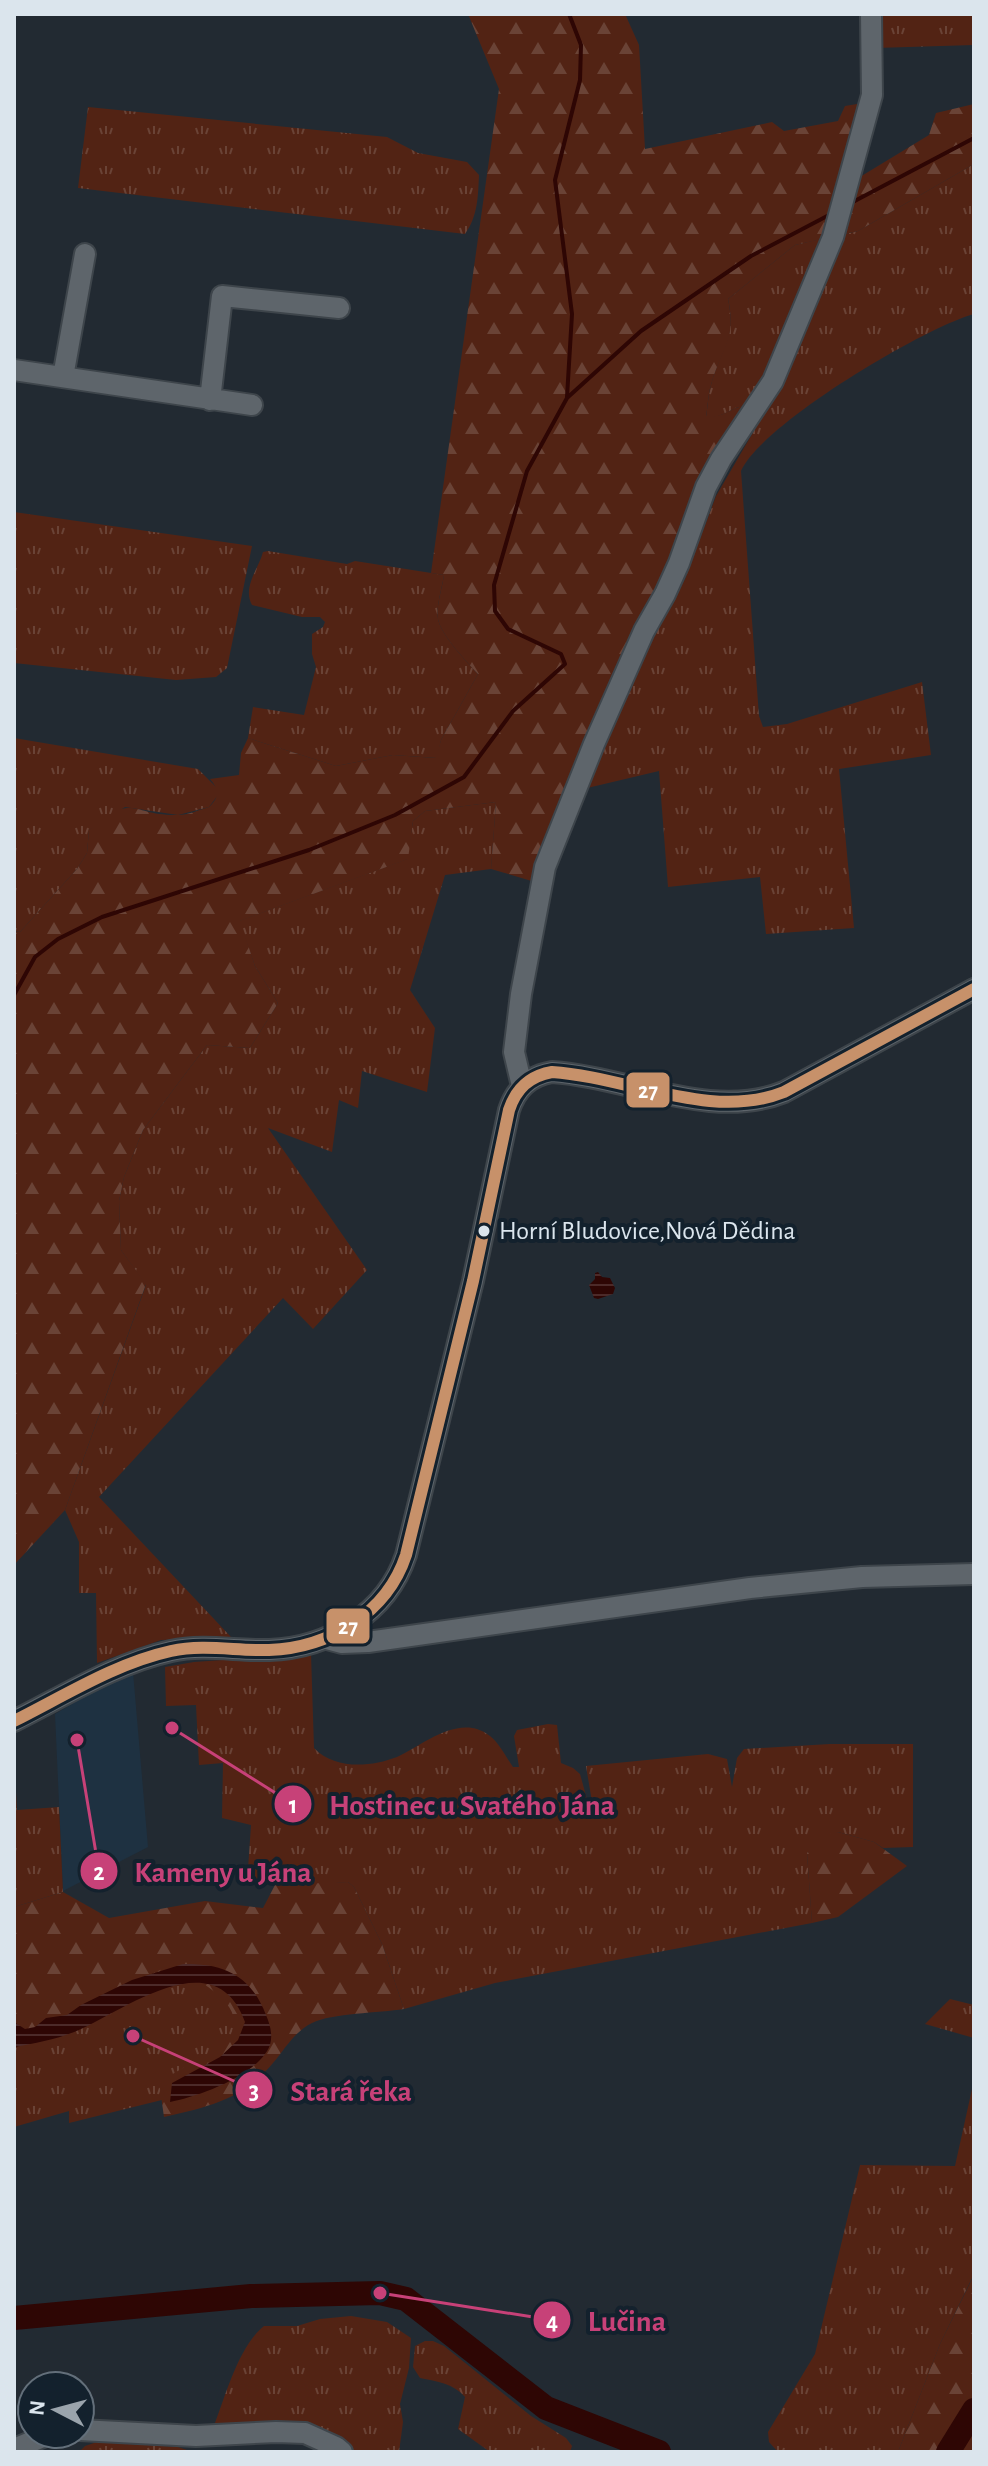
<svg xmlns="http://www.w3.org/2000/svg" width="988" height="2466" viewBox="0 0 988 2466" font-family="'Alegreya Sans',sans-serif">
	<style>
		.built { fill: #1e3141 }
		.grass { fill: url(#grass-tufts) }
		.forest { fill: url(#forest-firs) }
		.water { fill: url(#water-rules) }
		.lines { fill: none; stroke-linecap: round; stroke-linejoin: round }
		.stream { stroke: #2e0604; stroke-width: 4 }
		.river { stroke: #2e0604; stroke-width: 24 }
		.minor-casing { stroke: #3e454b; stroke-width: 24 }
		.minor { stroke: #5e656b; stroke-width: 20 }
		.bus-1-casing { stroke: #13212d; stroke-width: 18 }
		.bus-1 { stroke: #c7916a; stroke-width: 12 }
		.bus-dot { fill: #dbe5ed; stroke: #13212d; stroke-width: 3 }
		.labels { text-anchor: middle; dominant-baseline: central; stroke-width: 8; stroke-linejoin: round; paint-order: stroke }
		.bus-label { font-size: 26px; fill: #dbe5ed; stroke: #13212d; text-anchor: start }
		.leader { fill: none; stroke: #c74178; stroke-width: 3 }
		.callout-dot { fill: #c74178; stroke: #13212d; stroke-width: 3 }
		.mark-label { font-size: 24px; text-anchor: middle; font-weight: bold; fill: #fff }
		.callout-label { font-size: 30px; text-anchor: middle; font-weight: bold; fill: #c74178; stroke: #13212d; stroke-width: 8; stroke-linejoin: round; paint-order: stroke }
		.line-badge { stroke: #13212d; stroke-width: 3 }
		.badge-label { font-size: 22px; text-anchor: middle; font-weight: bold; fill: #fff }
	</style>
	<defs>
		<pattern id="grass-tufts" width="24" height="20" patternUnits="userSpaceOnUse" patternTransform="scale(2)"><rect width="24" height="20" fill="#522314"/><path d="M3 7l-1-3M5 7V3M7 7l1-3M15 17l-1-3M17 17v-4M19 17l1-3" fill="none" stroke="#6a4336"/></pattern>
		<pattern id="forest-firs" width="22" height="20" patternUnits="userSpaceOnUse" patternTransform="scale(2)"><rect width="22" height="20" fill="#522314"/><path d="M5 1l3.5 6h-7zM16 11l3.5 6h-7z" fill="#6a4336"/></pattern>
		<pattern id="water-rules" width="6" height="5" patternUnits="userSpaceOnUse" patternTransform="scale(2)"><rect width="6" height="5" fill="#2e0604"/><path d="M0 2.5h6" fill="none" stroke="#4c2a29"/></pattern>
	</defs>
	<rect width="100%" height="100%" fill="#222a32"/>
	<!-- built -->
	<path class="built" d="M133,1672l15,175 -85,44 -8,-177 61,-36z"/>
	<!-- grass -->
	<path class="grass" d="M875,14h99v31l-99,3z
		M88,107l299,30 31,16 49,9 12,13c-1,21 -1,41 -14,59l-387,-46z
		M974,164v150c-51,14 -212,110 -233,157l18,245 4,11 24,-3 135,-42 9,73 -92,14 15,159 -88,6 -6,-57 -92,10 -9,-116 -76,18 67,-146 35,-64 31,-83 60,-103 60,-157 22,-5z
		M825,238l-73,167c-21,0 -27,14 -46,12 2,-11 2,-22 5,-32 9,-35 26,-47 17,-86l67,-54z
		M14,512l238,34 -25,122 -11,9 -40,3 -162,-17z
		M268,551l79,13 8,-3 89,14c-2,13 -8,31 -6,44 3,16 28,42 40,55l-37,66 -4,18 -44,-3 -57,11 -88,-28 5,-31 51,8 12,-48 -4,-13v-20l11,-7 2,-5 -5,-5h-18l-50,-12c-10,-18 7,-37 11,-53z
		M14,738l184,31 19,19 1,7 -9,12 -31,8 -53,-8 -36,23 -2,23 -10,16 -57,63 -6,-1z
		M496,802l-5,67 -46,6 -35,115 25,38 -8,64 -65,-21 -4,37 -19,-8 -7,52 -64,-24 99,142 -54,59 -30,-31 -184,199 132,140 -70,3 -64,23 -1,-70h-17v-51l-14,-32 81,-225 -25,-35 -2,-49 5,-24 19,-47 64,-85 43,3 28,-45 -23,-37 -16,-45 168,-62 6,-38 12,-10z
		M311,1654l3,94c21,22 57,19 83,9 26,-12 63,-45 93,-21 9,7 16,21 23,31h6l-5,-31 3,-6 31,-6 9,1 4,38 12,5 7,6 10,36 3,-2 -7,-42 122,-12 19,5 5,28 5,-29 7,-9 86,-5h83v103l-30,1 -9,-6 -36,-10 -31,21 5,70 -317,60 -91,26 -22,-65 -28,-57 -6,-5c-31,2 -70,11 -98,-6l-2,-7 3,-44 -29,-7 1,-55 -24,2 -3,-60 -30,1 -1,-39 29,-5z
		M14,1756l3,54 42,-3 4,85 -49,15z
		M128,1932l118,53 14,31 -78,79 -113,28v-12l-55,16v-120z
		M950,1999l24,6v33l-49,-14z
		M974,2080v194l-34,70 -42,108h-120l-9,-10 -1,-10 47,-78 45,-189 95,1z
		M351,2316l36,6 24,16 -2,30 -9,36 3,18 -4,30h-45l-25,-17 -43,-13 -64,6 -7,-5c11,-29 24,-77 49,-97h33l23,-7z
		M425,2341h8l11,5 87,70 35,22 6,8 -2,6h-80l-32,-23 7,-32c-11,-13 -28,-16 -45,-19l-7,-11 2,-21z
		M97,2442l81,5 15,5h-114l6,-6z"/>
	<!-- forest -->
	<path class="forest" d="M468,14h157l14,31 6,104 127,-27 12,9 54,-10 7,-15 18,-3 -18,83 84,-51 7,-22 38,-9v60l-116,67 -63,14 -67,54c9,43 -7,49 -17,86 -3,9 -3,21 -5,31 19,3 25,-11 46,-11l-72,139 -145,338 -44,-13 5,-67 -71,9 -12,10 -5,38 -168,62 15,45 23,37 -28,45 -43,-3 -64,85 -19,47 -5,24 2,49 25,34 -81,226 -51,55v-634l6,1 57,-63 10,-16 2,-23c46,-39 41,-14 89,-15 10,0 21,-5 31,-8 11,-10 10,-18 1,-28l29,-4 2,-22 7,-15 88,28 57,-11 43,3 5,-18 37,-66c-12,-13 -37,-39 -40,-55 -2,-13 4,-30 6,-44l-13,-2 68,-484z
		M838,1832l36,10 33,24 -69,51 -26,6 -5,-70 16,-17z
		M348,1882l6,5 28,57 22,65c-25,4 -72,4 -92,14 -18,9 -27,26 -39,40 -29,36 -66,44 -109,54l-5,-35 70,-41c2,-6 5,-14 5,-20 -1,-25 -44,-45 -63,-56l-157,73v-131l49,-15 46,26 96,-17 58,7 12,-23z
		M974,2275v177h-76l42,-108z"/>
	<!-- water -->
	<path class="water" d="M598,1272l4,5 8,1 5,10 -2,6 -15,5 -4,-1 -5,-13 6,-6v-6z
		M183,1964c40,-1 68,11 83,51 4,9 7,20 4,30 -11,30 -72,52 -100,57l2,-19 48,-26 18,-17 7,-18c-29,-81 -116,-15 -164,7 -22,10 -44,14 -67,18v-25l11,7 10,-2 11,-9 21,-3 14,-10 51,-25z"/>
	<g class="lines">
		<!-- stream -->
		<path class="stream" d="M849,204l125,-66
			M567,397l5,-83 -17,-134 25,-100 1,-35 -12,-31
			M14,995l21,-38 23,-18 44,-22 207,-67 86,-35 69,-38 49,-66 52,-47 -4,-10 -53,-25 -13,-18 -1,-26 33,-114 40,-73 74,-67 110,-75 80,-42"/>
		<!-- river -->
		<path class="river" d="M14,2318l237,-22 129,-3 26,6 140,109 113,44
			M948,2452l26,-42"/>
		<defs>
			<path id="minor" d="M14,370l238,35
				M63,377l22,-123
				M210,400l12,-104 117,12
				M522,1086l-8,-34 7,-58 24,-127 49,-123 50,-113 21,-37 14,-31 27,-76 15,-28 52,-78 60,-144 39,-142 -1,-81
				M327,1639l15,4 26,-1 382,-54 112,-11 112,-3
				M14,1721c50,-25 102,-58 157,-70 33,-7 65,0 98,-1 60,-2 118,-37 137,-95l67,-274 36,-171c7,-21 20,-34 43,-38 75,5 160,49 232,20l190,-103
				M80,2430l116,6 80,-4 29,1 31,14 6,5
				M14,2449l36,-15"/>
		</defs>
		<!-- minor casing -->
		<use href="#minor" class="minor-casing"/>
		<!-- minor -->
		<use href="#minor" class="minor"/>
		<defs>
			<path id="bus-1" d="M14,1721c50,-25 102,-58 157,-70 33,-7 65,0 98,-1 60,-2 118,-37 137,-95l67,-274 36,-171c7,-21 20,-34 43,-38 75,5 160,49 232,20l190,-103"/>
		</defs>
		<!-- bus-1 casing -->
		<use href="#bus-1" class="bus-1-casing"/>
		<!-- bus-1 -->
		<use href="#bus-1" class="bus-1"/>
	</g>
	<!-- markers -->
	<circle class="bus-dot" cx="484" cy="1231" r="7"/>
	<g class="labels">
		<!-- bus labels -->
		<g class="bus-label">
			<text x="499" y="1231">Horní Bludovice,Nová Dědina</text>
		</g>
	</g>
	<!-- callouts -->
	<path class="leader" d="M172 1728L293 1804M77 1740L99 1871M133 2036L254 2090M380 2293L552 2320"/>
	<g class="callout-dot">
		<circle cx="172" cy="1728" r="8"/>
		<circle cx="77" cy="1740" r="8"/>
		<circle cx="133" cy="2036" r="8"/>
		<circle cx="380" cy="2293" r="8"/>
		<circle cx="293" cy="1804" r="20"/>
		<circle cx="99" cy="1871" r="20"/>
		<circle cx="254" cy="2090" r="20"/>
		<circle cx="552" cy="2320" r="20"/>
	</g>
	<g class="mark-label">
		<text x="293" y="1813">1</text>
		<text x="99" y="1880">2</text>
		<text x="254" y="2099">3</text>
		<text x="552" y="2329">4</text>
	</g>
	<g class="callout-label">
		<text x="472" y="1815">Hostinec u Svatého Jána</text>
		<text x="223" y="1882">Kameny u Jána</text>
		<text x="351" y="2101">Stará řeka</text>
		<text x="627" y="2331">Lučina</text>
	</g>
	<g class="line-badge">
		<rect x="625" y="1071" width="46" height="38" rx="8" fill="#c7916a"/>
		<rect x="325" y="1607" width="46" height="38" rx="8" fill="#c7916a"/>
	</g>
	<g class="badge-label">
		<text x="648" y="1098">27</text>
		<text x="348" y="1634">27</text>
	</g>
	<!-- border -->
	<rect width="988" height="2466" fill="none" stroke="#dbe5ed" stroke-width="32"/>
	<!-- north arrow -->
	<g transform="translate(56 2410) rotate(276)"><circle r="38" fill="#13212d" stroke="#636f7a" stroke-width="2"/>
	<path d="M0-6L14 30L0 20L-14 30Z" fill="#9aa4ac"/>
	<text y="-12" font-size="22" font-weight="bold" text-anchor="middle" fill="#dbe5ed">N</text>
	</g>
</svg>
